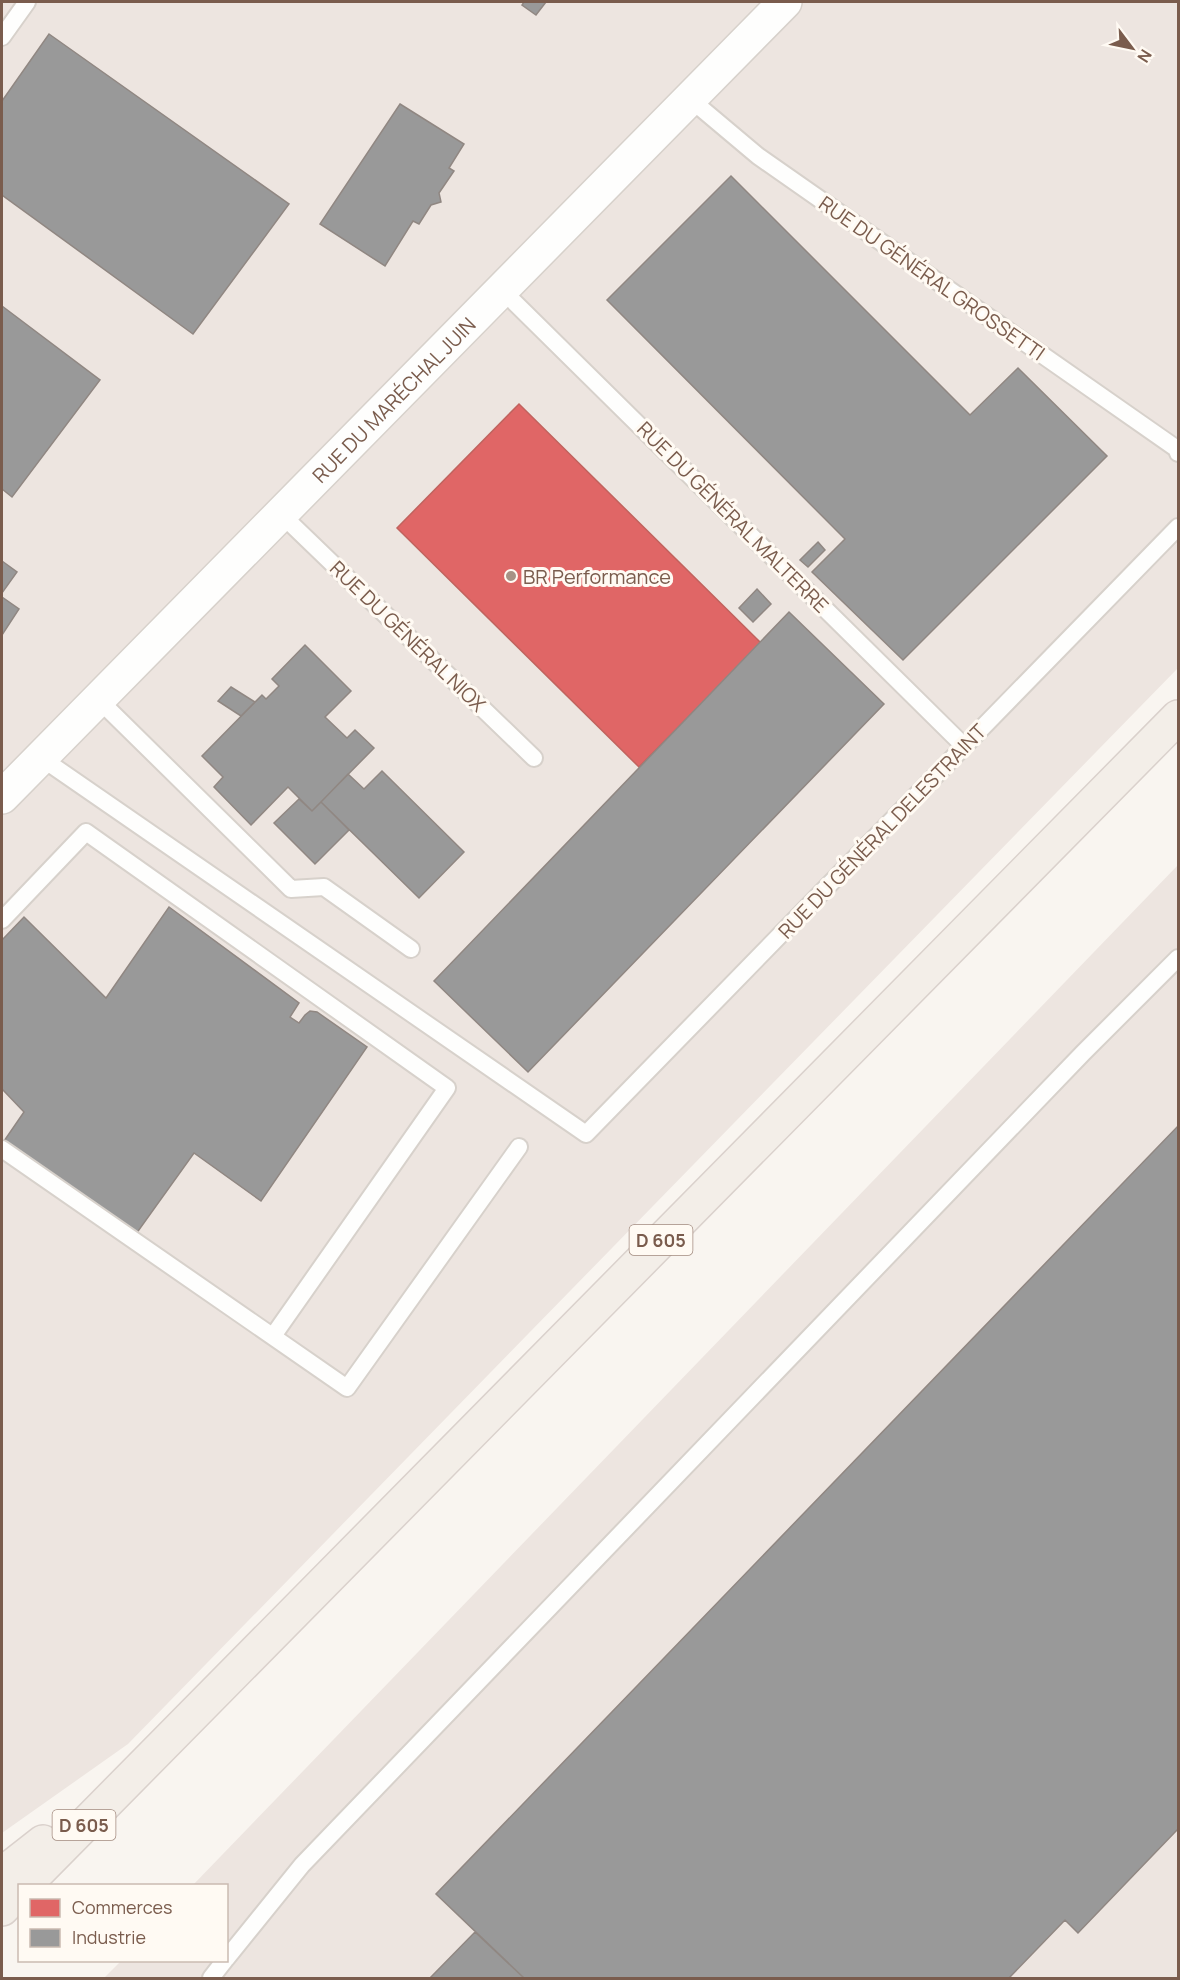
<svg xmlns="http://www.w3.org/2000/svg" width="1180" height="1980" viewBox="0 0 1180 1980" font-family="Manrope,sans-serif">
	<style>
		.industrial { fill: #ede5e0 }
		.shops { fill: #e06666; stroke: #c1635e; stroke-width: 1.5 }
		.industry { fill: #999; stroke: #908782; stroke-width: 1.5 }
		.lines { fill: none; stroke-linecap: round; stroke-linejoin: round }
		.lane-casing { stroke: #d7d1cb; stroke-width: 20 }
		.street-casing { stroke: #d7d1cb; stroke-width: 36 }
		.primary-casing { stroke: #dad1cc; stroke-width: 36 }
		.lane { stroke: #fefefd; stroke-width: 16 }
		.street { stroke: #fefefd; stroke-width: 33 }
		.primary { stroke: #f3eee8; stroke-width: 33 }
		.poi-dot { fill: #a69286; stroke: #fffaf3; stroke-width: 2 }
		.labels { text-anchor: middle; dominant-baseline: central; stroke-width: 6; stroke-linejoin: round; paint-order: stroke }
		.shield { fill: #fffaf3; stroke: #a28b7f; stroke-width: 1.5 }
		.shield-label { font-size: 18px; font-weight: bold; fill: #7a5c4d }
		.street-label { font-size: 20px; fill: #7a5c4d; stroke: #fffaf3 }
		.poi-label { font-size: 20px; fill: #7a5c4d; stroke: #fffaf3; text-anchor: start }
	</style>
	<rect width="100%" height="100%" fill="#f9f5f0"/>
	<!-- industrial -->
	<path class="industrial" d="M2,2h1176v666l-1050,1076 -126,89z
		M1178,865v1113h-1074l17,-17 105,-1v-74l-33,-1z"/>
	<!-- shops -->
	<path class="shops" d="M519,404l242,239 -122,124 -242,-239z"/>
	<!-- industry -->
	<path class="industry" d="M524,2h22l-10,13 -14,-10z
		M49,34l240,170 -96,130 -191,-139v-94z
		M400,104l64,40 -15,24 5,3 -15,22 2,9 -10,3 -12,19 -6,-3 -28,45 -65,-42z
		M731,176l239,239 48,-47 89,88 -204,204 -91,-88 33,-33 -238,-239z
		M2,306l98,74 -88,117 -10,-8z
		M818,542l7,8 -17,17 -8,-7z
		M2,561l15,11 -15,21z
		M757,589l14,15 -18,18 -14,-14z
		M2,597l17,12 -17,26z
		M789,612l95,92 -356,368 -94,-91z
		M305,645l46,46 -26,26 22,21 8,-8 19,18 -62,63 -24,-24 -37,38 -37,-38 9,-10 -21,-21 60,-61 4,4 13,-13 -7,-7z
		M231,687l24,15 -14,14 -23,-15z
		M382,771l82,81 -45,46 -98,-96 27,-28 16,15z
		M299,799l13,12 9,-9 28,28 -34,34 -41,-41z
		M169,907l130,96 -9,14 9,6 6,-8 5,-4 7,1 50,35 -106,154 -67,-48 -58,81 -132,-93 20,-29 -22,-23v-149l22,-23 82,81z
		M1178,1126v703l-100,104 -13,-13 -56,58h-485l-88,-84z
		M475,1932l49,46h-94z"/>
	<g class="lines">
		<defs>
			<path id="lane" d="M2,37l25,-35
				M689,98l69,58 419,293 1,4
				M501,289l463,457
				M281,514l253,244
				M98,699l193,190 33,-2 87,62
				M40,757l546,377 592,-607
				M2,920l84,-88 361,256 -174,248
				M2,1149l345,239 172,-241
				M226,1959l76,-94 781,-812 95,-95
				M211,1978l14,-18"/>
			<g id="street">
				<path id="s1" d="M2,797l783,-795"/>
			</g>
			<path id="primary" d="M2,1874l41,-32
				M24,1886l1154,-1169
				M2,1909l18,-19"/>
		</defs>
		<!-- lane casing -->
		<use href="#lane" class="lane-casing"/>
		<!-- street casing -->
		<use href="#street" class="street-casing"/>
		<!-- primary casing -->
		<use href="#primary" class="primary-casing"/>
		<!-- lane -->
		<use href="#lane" class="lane"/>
		<!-- street -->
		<use href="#street" class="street"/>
		<!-- primary -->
		<use href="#primary" class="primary"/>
	</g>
	<!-- markers -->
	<circle class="poi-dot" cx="511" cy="576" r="6"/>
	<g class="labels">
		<!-- shield labels -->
		<g class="shield">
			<rect x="629.5" y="1225" width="63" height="30" rx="4.5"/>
			<rect x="52.5" y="1810" width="63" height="30" rx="4.5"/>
		</g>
		<g class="shield-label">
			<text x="661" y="1240">D 605</text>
			<text x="84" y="1825">D 605</text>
		</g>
		<!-- street labels -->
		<g class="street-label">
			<text transform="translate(932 278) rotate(35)">RUE DU GÉNÉRAL GROSSETTI</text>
			<text stroke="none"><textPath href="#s1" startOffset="558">RUE DU MARÉCHAL JUIN</textPath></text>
			<text transform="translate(733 517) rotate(45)">RUE DU GÉNÉRAL MALTERRE</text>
			<text transform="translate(408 636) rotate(44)">RUE DU GÉNÉRAL NIOX</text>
			<text transform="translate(882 831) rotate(-46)">RUE DU GÉNÉRAL DELESTRAINT</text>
		</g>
		<!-- poi labels -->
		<g class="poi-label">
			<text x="523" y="576">BR Performance</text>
		</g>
	</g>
	<!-- border -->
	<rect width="1180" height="1980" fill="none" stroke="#7a5c4d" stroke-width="6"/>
	<!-- legend -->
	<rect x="18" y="1884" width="210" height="78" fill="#fffaf3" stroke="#cabbb1" stroke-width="1.5"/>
	<rect x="30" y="1899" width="30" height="18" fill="#e06666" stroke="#cabbb1" stroke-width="1.5"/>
	<text x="72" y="1914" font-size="18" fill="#7a5c4d">Commerces</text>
	<rect x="30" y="1929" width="30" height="18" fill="#999999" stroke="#cabbb1" stroke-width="1.5"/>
	<text x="72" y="1944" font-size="18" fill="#7a5c4d">Industrie</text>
	<!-- north arrow -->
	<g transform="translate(1132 48) rotate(122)" stroke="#fffaf3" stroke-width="4.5" paint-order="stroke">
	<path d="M0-4.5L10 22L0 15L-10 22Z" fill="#7a5c4d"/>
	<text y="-9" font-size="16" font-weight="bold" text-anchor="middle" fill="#7a5c4d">N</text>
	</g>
</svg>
